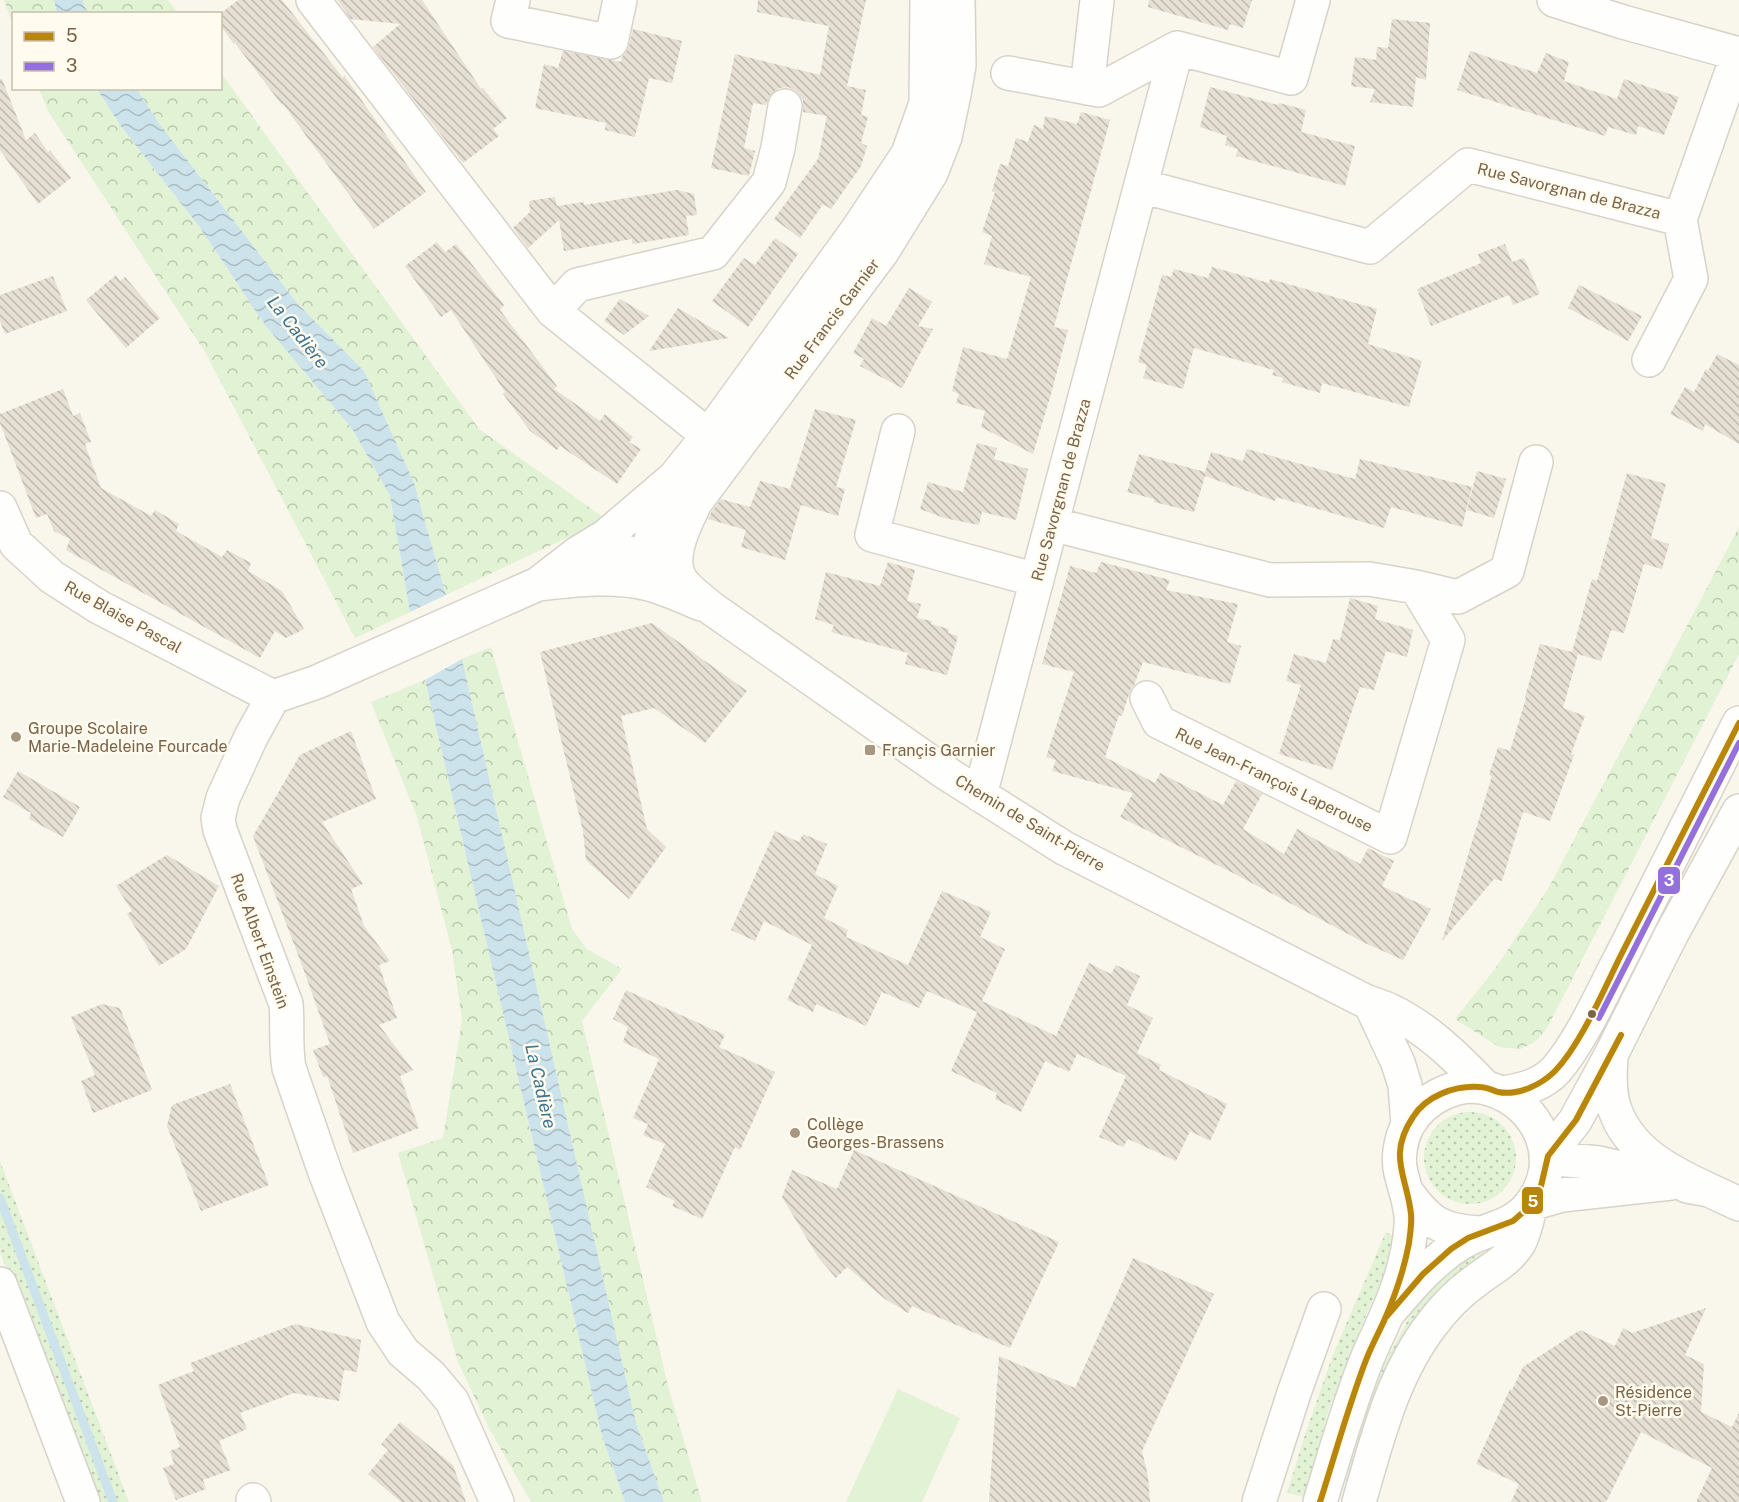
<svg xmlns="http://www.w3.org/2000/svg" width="1739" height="1502" viewBox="0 0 1739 1502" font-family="'Public Sans',sans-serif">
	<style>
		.grass { fill: url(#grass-dots) }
		.forest { fill: url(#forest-crowns) }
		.pitch { fill: #e1f2d5 }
		.water { fill: url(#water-waves) }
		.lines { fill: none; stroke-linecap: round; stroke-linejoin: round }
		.stream { stroke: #cce3eb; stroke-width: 9 }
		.building { fill: url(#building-back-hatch) }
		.minor-casing { stroke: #d8d3ca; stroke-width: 36 }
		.minor { stroke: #fefefc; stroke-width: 33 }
		.bus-1-casing { stroke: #fffbef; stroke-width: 10 }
		.bus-2-casing { stroke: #fffbef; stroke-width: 10 }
		.bus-1 { stroke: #b8860b; stroke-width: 6 }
		.bus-2 { stroke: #9370db; stroke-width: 6 }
		.poi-dot { fill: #a79681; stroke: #fffbef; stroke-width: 2 }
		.bus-dot { fill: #7b6348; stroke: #fffbef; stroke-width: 2 }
		.labels { text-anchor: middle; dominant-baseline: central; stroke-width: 5; stroke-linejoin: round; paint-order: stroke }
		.street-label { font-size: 16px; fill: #7b6348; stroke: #fffbef }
		.poi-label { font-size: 16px; fill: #7b6348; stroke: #fffbef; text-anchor: start }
		.water-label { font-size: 18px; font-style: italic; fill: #3f7590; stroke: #fffbef }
		.line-badge { stroke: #fffbef; stroke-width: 2 }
		.badge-label { font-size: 16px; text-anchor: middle; font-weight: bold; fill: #fff }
	</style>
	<defs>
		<pattern id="grass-dots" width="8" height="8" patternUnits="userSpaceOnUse" patternTransform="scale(1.5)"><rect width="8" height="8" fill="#e1f2d5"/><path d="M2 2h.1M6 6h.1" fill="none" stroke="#bbc8af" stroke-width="1.8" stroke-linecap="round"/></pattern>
		<pattern id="forest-crowns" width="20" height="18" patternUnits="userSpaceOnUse" patternTransform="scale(1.5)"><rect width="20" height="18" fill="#e1f2d5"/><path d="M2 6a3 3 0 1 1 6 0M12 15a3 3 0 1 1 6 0" fill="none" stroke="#bbc8af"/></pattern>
		<pattern id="water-waves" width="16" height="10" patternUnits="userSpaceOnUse" patternTransform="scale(1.5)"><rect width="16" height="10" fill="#cce3eb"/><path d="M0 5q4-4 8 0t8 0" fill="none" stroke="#abbcc0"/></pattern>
		<pattern id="building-back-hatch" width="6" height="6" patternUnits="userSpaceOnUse" patternTransform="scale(1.5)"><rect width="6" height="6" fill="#e6dfd3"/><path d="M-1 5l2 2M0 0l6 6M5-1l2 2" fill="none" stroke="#bfb8ad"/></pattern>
	</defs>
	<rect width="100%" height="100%" fill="#f9f6ec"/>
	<!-- grass -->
	<path class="grass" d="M1424 1158a46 46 0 1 1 92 0a46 46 0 1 1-92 0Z
		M0,1161l129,341h-35l-94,-250z
		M1386,1232l13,7 -38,88 -33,85 -23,85 -18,-4 17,-55 28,-81z
		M1502,1251l-43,30 -108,216h-9l16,-62 21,-62 49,-90 38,-29z"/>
	<!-- forest -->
	<path class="forest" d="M4,0h50l3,13 -43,1 -1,11z
		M83,0h85l10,13h-89l-5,-7z
		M221,73l258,356 127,90 -160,76 -32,-112 -50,-112 -67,-68 -139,-181 -21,-33 83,-1z
		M39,89h58l23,36 81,104 64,96 88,105 37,66 20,116 -55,26 -150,-286 -157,-241z
		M1739,527v127l-192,374 -12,14 -15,7 -21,-2 -44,-28 40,-50 54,-82z
		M491,647l81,282 15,20 35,20 -40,52 87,369 33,112h-38l-28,-79 -174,-764z
		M425,680l177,756 23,66h-94l-41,-72 -32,-68 -60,-209 45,-15 19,-118 -10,-70 -35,-133 -46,-115z"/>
	<!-- pitch -->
	<path class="pitch" d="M898,1389l62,29 -38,84h-76z"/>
	<!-- water -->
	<path class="water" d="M54,0h29l1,6 5,7h-32z
		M97,89h40l21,33 139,181 67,68 50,112 32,112 -36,17 -20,-116 -37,-66 -88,-105 -64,-96 -81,-104z
		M462,659l174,764 28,79h-39l-23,-66 -177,-756z"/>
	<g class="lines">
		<!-- stream -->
		<path class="stream" d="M0,1198l113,304"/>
	</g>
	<!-- building -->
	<path class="building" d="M238,0h44l61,78 1,-3 82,117 -52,37 -91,-125 -1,1 -47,-62 -1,1 -14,-19v-11z
		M337,0h85l59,89 2,-1 24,30 -14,11 6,7 -36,27 -90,-116 27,-23 -49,-5z
		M758,0h108l-19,86 19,4 -5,25 7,2 -7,26 6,3 -6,20 -30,43 -8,-5 -23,34 -26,-19 44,-60 9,-43 -24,-4v-12l-7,-9 -8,-4 -9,1 -9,7 -4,10 -13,-2 -9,45 11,3 -6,25 -38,-8 24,-114 85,21 9,-49 -72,-14z
		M1149,0h103l-9,28 -13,-4 -2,6 -80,-23z
		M1392,19l38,4 -4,57 -10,-3 -3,30 -43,-5 5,-13 -24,-3 4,-29 21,3 1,-13 11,1z
		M633,29l49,12 -10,42 -23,-5 -14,59 -30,-7 1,-7 -71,-15 9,-44 14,4 5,-17 58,11 1,-5 3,-3 4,-8z
		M1470,51l67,22 9,-20 23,9 -5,19 53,18 7,-20 55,18 -15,38 -26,-9 -2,9 -28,-8 -3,9 -148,-46z
		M0,79h2l24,61 9,-7 13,19 2,-2 21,28 -33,26 -38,-54z
		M1210,87l68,18 1,-2 27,7 -5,22 54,14 -10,40 -109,-30 2,-7 -13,-4 2,-9 -27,-9z
		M1081,112l29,8 -56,207 14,3 -17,64 -18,60 -52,-27 4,-16 -29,-8 3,-9 -7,-3 11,-44 44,12 24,-82 -47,-13 8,-28 -10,-4 13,-40 -3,-1 8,-27 8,2 8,-28 12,4 6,-17 9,4 2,-13 32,8z
		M677,190l17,4 3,21 -11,1 3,19 -57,9v-5l-68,12 -5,-31 -31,28 -15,-20 17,-16 -1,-11 26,-4 2,9 27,-4v3z
		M775,238l23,16 -50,73 -36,-26 32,-43 11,7z
		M437,242l8,10 11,-8 48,61 -4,5 57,76 -3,3 46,32 5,-7 28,23 -4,5 12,7 -24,35 -57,-38 -3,4 -27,-19 -27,-37 2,-2 -54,-82 -10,7 -36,-51z
		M1505,244l7,18 12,-4 16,36 -27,11 -4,-10 -78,31 -14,-37 64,-26 -3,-9z
		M1212,267l57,16 1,-4 107,30 -9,35 54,17 -13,46 -87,-24 -2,10 -38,-11 1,-4 -11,-3 2,-5 -80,-22 -11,41 -40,-11 4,-13 -9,-3 24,-87 9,2 3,-8 34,9z
		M116,275l4,6 5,-4 35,41 -34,30 -40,-48z
		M53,276l14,35 -62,23 -5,-13v-26z
		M1579,285l63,31 -14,25 -60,-33z
		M909,288l23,14 -14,24 15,3 -31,59 -42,-22 4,-7 -11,-6 19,-35 14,8z
		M620,299l29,17 -25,19 -20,-14z
		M678,308l51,30 -80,13z
		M1717,354l22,11v79l-34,-20 -2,7 -33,-17 15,-27 9,5 12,-23 2,2z
		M63,389l10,27 7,-3 11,29 -6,2 16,44 50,28 4,-6 24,14 -3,7 46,26 5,-7 24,13 -3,8 34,20 22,38 -18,9 -11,-7 -15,27 -194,-108 4,-11 -16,-8 -7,-17 -11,4 -36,-95v-9z
		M815,409l41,11 -20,67 9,2 -7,27 -37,-11 -16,55 -44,-13 5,-17 -38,-11 3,-6 10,-14 29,8 10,-26 30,8z
		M977,443l20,5 -3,11 34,10 -12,51 -34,-8 -3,13 -35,-7 -24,-9 8,-27 35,10z
		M1247,449l108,30 5,-20 112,28 -10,40 -71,-20 -7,21 -108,-31 -1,4 -70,-25 -11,36 -40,-10v-3l-27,-7 12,-38 66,18 6,-20 32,9z
		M1477,471l29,8 -12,39 -27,-8z
		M1627,473l39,11 -15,54 18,6 -7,25 -18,-5 -20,69 -13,-3 -10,31 -23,-7 -15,54 22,8 -14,38 3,1 -24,66 -27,-9 -21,69 -8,-2 -52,62 50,-165 -3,-1 9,-28 12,4 16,-53 -1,-1 15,-53 32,8 20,-73 5,2z
		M888,562l27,8 -8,31 14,3 -4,14 15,3 -1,3 18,5 -1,4 10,3 -11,39 -42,-11 3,-11 -77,-21 3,-7 -19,-6 11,-47 54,14z
		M1101,562l69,18 -4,10 72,14 -11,38 14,4 -11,38 -87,-22 -9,23 -3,3 -9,28 -3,-1 -14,42 50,26 5,-10 63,32 13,-24 26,13 -19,35 41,25 13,-25 63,35 8,-16 26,13 -12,25 49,23 -28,51 -38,-17 -130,-69 -115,-57 13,-24 -81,-22 4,-11 -10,-3 28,-85 -32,-8 28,-98 26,7z
		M1350,598l28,8 -3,13 38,11 -6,27 -21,-6 -12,39 -14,-3 -28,83 -53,-16 22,-69 -15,-4 8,-27 32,9 7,-24 7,1z
		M652,623l95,68 -42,52 -51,-35 -33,8 26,113 19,18 -37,52 -43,-39 -3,-29 -43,-179z
		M351,731l25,68 -54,23 41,62 -12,5 13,37 26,35 -11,4 18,53 -18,7 34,45 -13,6 19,52 -66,25 -26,-77 -4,1 -10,-27 17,-6 -27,-76 -50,-132 47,-81z
		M18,771l62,36 -17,30 -34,-18 2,-6 -28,-16z
		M775,831l24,11 4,-8 24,10 -12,30 23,12 -14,32 24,12 -2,7 62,28 34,-74 49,21 -11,25 25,12 -28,63 -50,-21 -8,17 -37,-16 -16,34 -50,-22 -3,8 -26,-12 25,-55 -48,-24 -9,20 -24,-11z
		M167,855l52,31 -33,63 -27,17 -32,-52 5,-3 -16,-25z
		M1089,963l22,11 5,-9 24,11 -13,29 26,13 -16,35 24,12 -2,5 68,34 -17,37 -20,-10 -14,30 -48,-22 -5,8 -24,-10 27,-61 -49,-22 -8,18 -24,-11 -24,51 -26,-13 2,-6 -46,-22 31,-70 74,35z
		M626,990l99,45 -6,12 56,25 -35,78 -5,-3 -33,72 -30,-13 3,-5 -29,-14 19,-43 -22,-9 5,-11 -15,-6 26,-59 -36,-17 5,-15 -15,-8z
		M102,1004l18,4 32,82 -59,23 -12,-32 14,-6 -24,-58z
		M230,1084l39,101 -68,26 -34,-85 5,-21z
		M854,1150l205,92 -49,106 -98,-42 -4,7 -23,-14 -38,-32 -11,11 -18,-21 -36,-60 10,-27 45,19z
		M1133,1258l81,36 -72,157 6,25 2,26h-161l10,-146 76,32z
		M1706,1308l-21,47 19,9 -3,48 31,15 7,-14v89h-43l16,-34 -71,-36 -35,70h-95l8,-18 -43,-20 34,-75 2,1 11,-23 57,-37 35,16 8,-18 9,5z
		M295,1324l66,16 -4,32 -13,-2 -5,31 -45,-8 -54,20 7,16 -28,12 12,29 -28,10 3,9 -30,11 -13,-32 11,-4 -4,-13 10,-4 -22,-62 36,-14 -4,-8z
		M400,1422l53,43 13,37h-65l-33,-28 20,-24 -7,-6z"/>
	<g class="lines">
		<defs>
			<path id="minor" d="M313,0l240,311 172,138
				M513,0l-5,21 103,21 9,-42
				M958,0l1,65 -5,29 -9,43 -14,36 -49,79 -187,251c-10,21 -30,58 -12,80 7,9 19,17 28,25l232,163 121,77 299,152c8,4 18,6 26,10 37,17 68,48 96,77
				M1554,0l69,22 116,32
				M1008,73l91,17 78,-42 114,30 22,-78
				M1087,88l10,-88
				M1141,186l229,61 98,-82 212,54 58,-165
				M553,311l24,-26 136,-32 56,-71 9,-34 7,-42
				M1649,360l42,-81 -11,-60
				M898,431l-26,104 165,45
				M0,508l16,36 36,33 47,30 174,90
				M1052,524l218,56 99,-1 47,8 42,10 49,-26 29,-109
				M578,553c49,-8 64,1 103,29
				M648,579c-1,-38 8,-63 24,-97
				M538,584c36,-4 76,-9 111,0 18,5 36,13 52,20
				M273,697l44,-15 221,-98 40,-31 28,-17 68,-58 34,-42 150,-207 50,-75 18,-51 1,-103
				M273,697l-22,40 -28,61 -5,20 2,12 66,174c2,21 -1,42 3,64l36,104 58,150 20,30 28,24 21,25 45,101
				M1147,698l12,24 231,115 58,-197 -32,-53
				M980,795l197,-747
				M1370,1003l28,60 7,22 3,40
				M1611,1056c-1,17 -2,35 3,51 14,44 56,65 95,83
				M1503,1093c20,-3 39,-8 53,-23 25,-29 46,-77 64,-111 40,-78 79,-157 119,-236
				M1546,1158l29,-37 36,-66 60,-120 68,-124
				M1687,1186l22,4 30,14
				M1408,1194c22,30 35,37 72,39
				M0,1284l83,218
				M253,1500l1,2
				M1259,1502l35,-109 30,-84
				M1320,1502c15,-48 28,-96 47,-143 6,-15 14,-30 20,-45 12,-27 22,-59 24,-88 2,-18 -6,-35 -10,-53 -4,-15 0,-35 7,-48 15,-27 51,-46 82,-36 49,15 75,71 41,115 -20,26 -45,23 -70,39 -28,17 -51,44 -72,69
				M1359,1502c18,-62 33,-126 73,-178 12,-16 25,-30 42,-42 15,-12 34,-21 45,-39 6,-11 9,-27 12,-39l31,-9 109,-12 -42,-13 -30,-7 -53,-5"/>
		</defs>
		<!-- minor casing -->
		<use href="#minor" class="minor-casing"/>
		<!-- minor -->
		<use href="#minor" class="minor"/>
		<defs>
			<path id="bus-1" d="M1387,1316l36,-42 28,-25 17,-11 45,-17 16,-14 12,-21 7,-30 28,-36 45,-85
				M1320,1502c15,-47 28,-95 46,-142 5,-13 12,-26 18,-39 11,-25 20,-51 25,-78 1,-9 3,-19 2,-29 -4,-38 -24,-58 2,-97 13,-21 42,-32 67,-30 6,0 12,3 18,5 20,4 43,-7 57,-21 26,-27 49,-82 66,-116 39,-78 79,-155 118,-232"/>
			<path id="bus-2" d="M1599,1018l140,-275"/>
		</defs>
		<!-- bus-1 casing -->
		<use href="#bus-1" class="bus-1-casing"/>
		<!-- bus-2 casing -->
		<use href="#bus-2" class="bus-2-casing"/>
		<!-- bus-1 -->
		<use href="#bus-1" class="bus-1"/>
		<!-- bus-2 -->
		<use href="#bus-2" class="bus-2"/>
	</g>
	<!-- markers -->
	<g class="poi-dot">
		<circle cx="16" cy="737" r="6"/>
		<rect x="864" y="744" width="12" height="12" rx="3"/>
		<circle cx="795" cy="1133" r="6"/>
		<circle cx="1603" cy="1401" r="6"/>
	</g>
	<circle class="bus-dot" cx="1592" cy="1014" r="5"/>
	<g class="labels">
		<!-- street labels -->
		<g class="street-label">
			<text transform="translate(1569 191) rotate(14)">Rue Savorgnan de Brazza</text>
			<text transform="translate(832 319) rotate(-53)">Rue Francis Garnier</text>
			<text transform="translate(1061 490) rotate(-75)">Rue Savorgnan de Brazza</text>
			<text transform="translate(123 617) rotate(29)">Rue Blaise Pascal</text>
			<text transform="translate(1274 780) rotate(26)">Rue Jean-François Laperouse</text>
			<text transform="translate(1030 823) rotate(31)">Chemin de Saint-Pierre</text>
			<text transform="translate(260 941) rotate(70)">Rue Albert Einstein</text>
		</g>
		<!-- poi labels -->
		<g class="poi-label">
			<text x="28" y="728">Groupe Scolaire<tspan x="28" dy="18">Marie-Madeleine Fourcade</tspan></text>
			<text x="882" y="750">Françis Garnier</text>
			<text x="807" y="1124">Collège<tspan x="807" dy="18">Georges-Brassens</tspan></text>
			<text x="1615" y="1392">Résidence<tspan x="1615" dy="18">St-Pierre</tspan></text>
		</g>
		<!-- water labels -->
		<g class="water-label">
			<text transform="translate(298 332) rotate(52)">La Cadière</text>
			<text transform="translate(541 1086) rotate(77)">La Cadière</text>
		</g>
	</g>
	<g class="line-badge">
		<rect x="1657" y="866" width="24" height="29" rx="6" fill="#9370db"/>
		<rect x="1521" y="1186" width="23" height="29" rx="6" fill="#b8860b"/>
	</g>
	<g class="badge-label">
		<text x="1669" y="886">3</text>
		<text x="1533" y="1207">5</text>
	</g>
	<!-- legend -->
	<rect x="12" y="12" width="210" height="78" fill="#fffbef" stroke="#cabeac" stroke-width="1.5"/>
	<rect x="24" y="32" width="30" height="9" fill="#b8860b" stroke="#cabeac" stroke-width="1.5"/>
	<text x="66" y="42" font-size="18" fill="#7b6348">5</text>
	<rect x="24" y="62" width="30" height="9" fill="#9370db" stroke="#cabeac" stroke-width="1.5"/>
	<text x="66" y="72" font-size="18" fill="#7b6348">3</text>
</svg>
